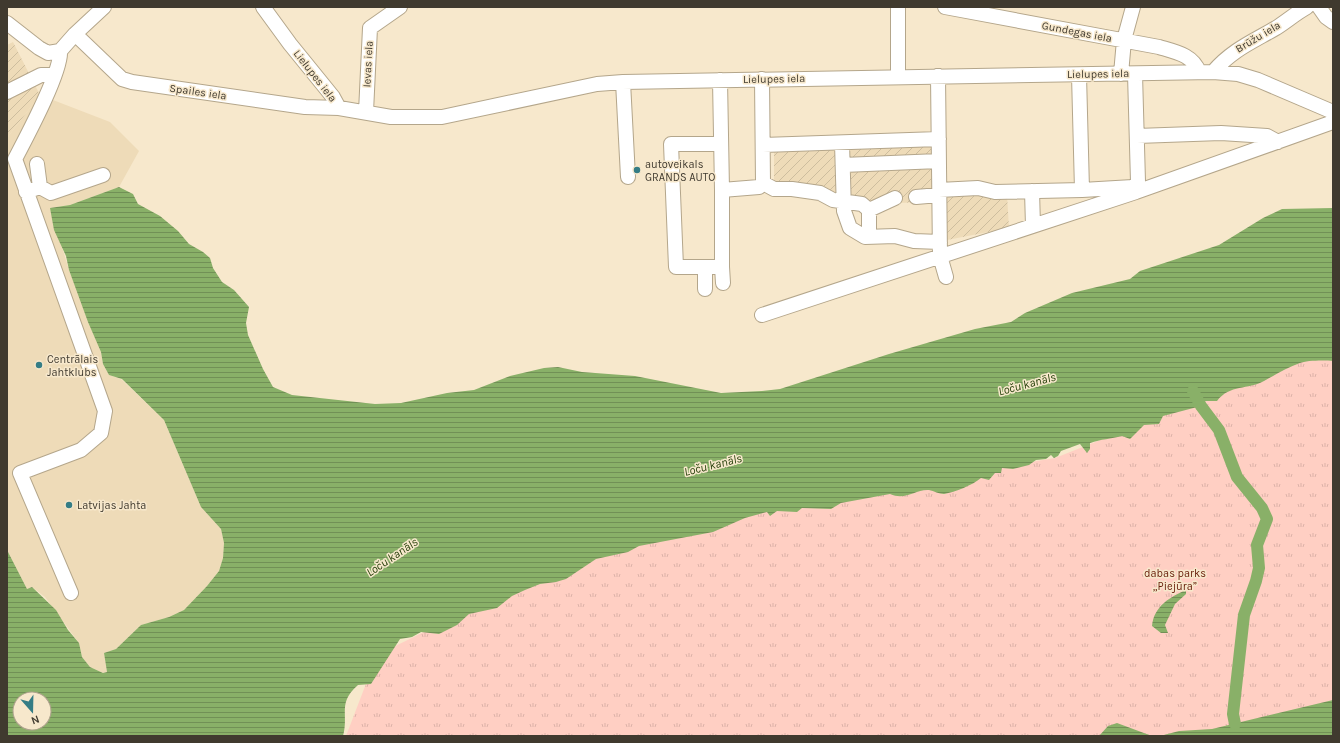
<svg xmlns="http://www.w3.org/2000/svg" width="1340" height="743" viewBox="0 0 1340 743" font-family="Karla,sans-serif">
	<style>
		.built { fill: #eedbb8 }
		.industrial { fill: url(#industrial-furrows) }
		.park { fill: url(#park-tufts) }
		.water { fill: url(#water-rules); fill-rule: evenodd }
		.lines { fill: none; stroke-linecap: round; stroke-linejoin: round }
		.canal { stroke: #89b068; stroke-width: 12 }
		.minor-casing { stroke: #b4a68b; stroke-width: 16 }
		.minor { stroke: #fff; stroke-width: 14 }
		.poi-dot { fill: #357d85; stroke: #f7e8cc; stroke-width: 1.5 }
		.labels { text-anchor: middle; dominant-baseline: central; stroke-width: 3; stroke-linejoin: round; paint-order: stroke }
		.street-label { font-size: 11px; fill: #403a2f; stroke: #f7e8cc }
		.poi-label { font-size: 11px; fill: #403a2f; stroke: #f7e8cc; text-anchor: start }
		.park-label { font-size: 11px; fill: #661c08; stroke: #f7e8cc }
		.water-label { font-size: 12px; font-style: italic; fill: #27400b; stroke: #f7e8cc }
	</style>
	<defs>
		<pattern id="industrial-furrows" width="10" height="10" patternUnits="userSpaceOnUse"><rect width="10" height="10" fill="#eedbb8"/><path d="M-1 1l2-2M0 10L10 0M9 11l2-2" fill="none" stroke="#cdbd9e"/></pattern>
		<pattern id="park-tufts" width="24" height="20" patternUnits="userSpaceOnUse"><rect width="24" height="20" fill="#ffcfc3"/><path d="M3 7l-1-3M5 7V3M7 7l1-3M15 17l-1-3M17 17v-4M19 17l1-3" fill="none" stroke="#dcb2a8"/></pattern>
		<pattern id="water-rules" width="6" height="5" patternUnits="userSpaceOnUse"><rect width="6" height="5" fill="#89b068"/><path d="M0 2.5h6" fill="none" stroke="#719056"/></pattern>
	</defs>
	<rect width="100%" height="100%" fill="#f7e8cc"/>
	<!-- built -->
	<path class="built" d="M40,95l70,27 29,29 -20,36 -49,18 -20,3 19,62 32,82 2,12 6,11 12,4 43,41 37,87 20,22 3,14 -1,15 -4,13 -12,15 -23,24 -15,7 -28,8 -25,24 -12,4 3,19 -4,1 -13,-6 -8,-10 -3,-14 -34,-46 -13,-10 -5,2 -20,-39v-412z"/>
	<!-- industrial -->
	<path class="industrial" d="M13,42l27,53 -33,43v-93z
		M935,143v59l-81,2 -24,-10 -56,1v-46z
		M943,193l64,2 2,33 -67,13z"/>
	<!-- park -->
	<path class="park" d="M1333,349v387h-987l31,-81 216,-106 113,-32 349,-59 270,-107z"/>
	<!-- water -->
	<path class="water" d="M119,187l14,7 5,10 22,12 18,15 11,13 14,8 7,6 3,10 9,14 12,8 15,17 -3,16 2,12 15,34 10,18 19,8 83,9 26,-1 46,-10 27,-3 36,-14 34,-8 14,-1 24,5 53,4 86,17 41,-2 18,-2 109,-35 86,-25 36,-7 14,-9 47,-20 58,-14 10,-8 79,-26 44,-27 19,-9 51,-1v153c-6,-1 -27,-1 -33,2 -12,4 -25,12 -36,18 -16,9 -34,3 -47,20h-12l-4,5 -38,10 -4,8 -15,1 -14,14 -8,-3c-11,3 -21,3 -32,7v6l-3,4 -7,-9 -19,7 -3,5 -4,2 -3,-3 -5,4 -10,1 -7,5 -16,4 -11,-1 -1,5h-6l-6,7 -8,-2c-8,7 -26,14 -37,16 -5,0 -10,-3 -15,-4 -14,-1 -23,11 -39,4l-49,9 -10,6 -29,-1 -5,4 -20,-1 -7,5 -3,-4 -22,6 -32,14 -74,14 -11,6 -32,7 -30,20 -10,3 -16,2 -15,6 -13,6 -15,12 -28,6 -12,11 -18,9 -18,-2 -9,5 -12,2 -29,45 -13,1c-21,18 -9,29 -15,51h-336v-186l20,39 5,-2 24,23 12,20 11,13 3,14 8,10 13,6 4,-1 -3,-19 12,-4 25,-24 28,-8 15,-7 23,-24 12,-15 4,-13 1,-15 -3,-14 -20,-22 -37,-87 -42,-41 -13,-4 -6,-11 -2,-12 -13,-30 -19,-52 -3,-14 -12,-26 -4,-22 20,-3zM20,699h24v24h-24z
		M1186,590v4l-11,10 -10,21 3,8h-7l-9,-7c2,-20 18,-29 34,-36z
		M1333,700v36h-173l19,-5 33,-2z
		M1117,723l35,13h-53l9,-10z"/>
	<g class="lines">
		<!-- canal -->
		<path class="canal" d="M1193,391l8,15 18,24 18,47 25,31 5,11 -10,26 2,23 -3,13 -12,34 -11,99 2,10"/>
		<defs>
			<path id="minor" d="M263,7l27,37 43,53 6,11 52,9h51l155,-33 26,-2 590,-10 25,2 20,6 75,32
				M898,7v70
				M945,7l214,40c17,5 34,8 40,25
				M1319,7l7,10 7,5
				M7,23l32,25 9,5 12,-2 15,-17 29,-27
				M75,34l47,45 10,3 173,25 34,1
				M60,51c2,20 -34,87 -45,108l90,252 -4,22 -20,17 -61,23 51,120
				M1213,72c19,-22 39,-30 63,-44 11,-7 20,-15 31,-21
				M1121,74l3,-34 9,-33
				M1079,75l3,115 51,-3 2,4
				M938,76l2,180 6,21
				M720,80l2,110
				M623,82l5,95
				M7,92l34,-17h13
				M366,112l4,-84 30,-21
				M1137,136l84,-3 46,3 11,6
				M842,143l2,68 6,17 15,9 30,-1 19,5 26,1
				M720,144h-49l5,123h46v-77l37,-3 4,-4 -1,-104
				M763,145l176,-6
				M37,164l3,23
				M843,165l96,-4
				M763,183l11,6h18l28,4 13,7 29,4 7,6v27
				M1133,187l5,-5 -3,-108
				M939,190l39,-2 17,4 87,-2
				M1032,191l1,35
				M26,192l14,-5 11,6 52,-18
				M916,197l23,-2
				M869,210l26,-12
				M705,267v22
				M722,267l1,16
				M762,315l374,-123 197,-70"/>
		</defs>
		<!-- minor casing -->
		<use href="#minor" class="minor-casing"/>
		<!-- minor -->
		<use href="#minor" class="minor"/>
	</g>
	<!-- markers -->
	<g class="poi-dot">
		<circle cx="637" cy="170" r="4"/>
		<circle cx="39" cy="365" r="4"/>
		<circle cx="69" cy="505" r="4"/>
	</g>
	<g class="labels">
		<!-- street labels -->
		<g class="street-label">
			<text transform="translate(1077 32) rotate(11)">Gundegas iela</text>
			<text transform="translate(1258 37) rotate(-31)">Brūžu iela</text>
			<text transform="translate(368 64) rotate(-87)">Ievas iela</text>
			<text transform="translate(1098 74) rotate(-1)">Lielupes iela</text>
			<text transform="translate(315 76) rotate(52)">Lielupes iela</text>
			<text transform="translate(774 79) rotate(-1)">Lielupes iela</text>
			<text transform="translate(198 92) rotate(8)">Spailes iela</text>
		</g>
		<!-- poi labels -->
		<g class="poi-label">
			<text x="645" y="164">autoveikals<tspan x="645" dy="13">GRANDS AUTO</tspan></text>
			<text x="47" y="359">Centrālais<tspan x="47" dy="13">Jahtklubs</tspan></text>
			<text x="77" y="505">Latvijas Jahta</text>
		</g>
		<!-- park labels -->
		<g class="park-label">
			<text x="1175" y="573">dabas parks<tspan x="1175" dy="13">„Piejūra”</tspan></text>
		</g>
		<!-- water labels -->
		<g class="water-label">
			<text transform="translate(1027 384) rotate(-15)">Loču kanāls</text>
			<text transform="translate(713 465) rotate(-14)">Loču kanāls</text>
			<text transform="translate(392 557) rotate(-34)">Loču kanāls</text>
		</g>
	</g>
	<!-- border -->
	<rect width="1340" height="743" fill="none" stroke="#403a2f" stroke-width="16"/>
	<!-- north arrow -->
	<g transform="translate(32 711) rotate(160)"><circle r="19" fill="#f7e8cc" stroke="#aea28d"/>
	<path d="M0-3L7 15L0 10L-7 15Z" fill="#357d85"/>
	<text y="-6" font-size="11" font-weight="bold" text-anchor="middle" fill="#403a2f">N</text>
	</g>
</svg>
